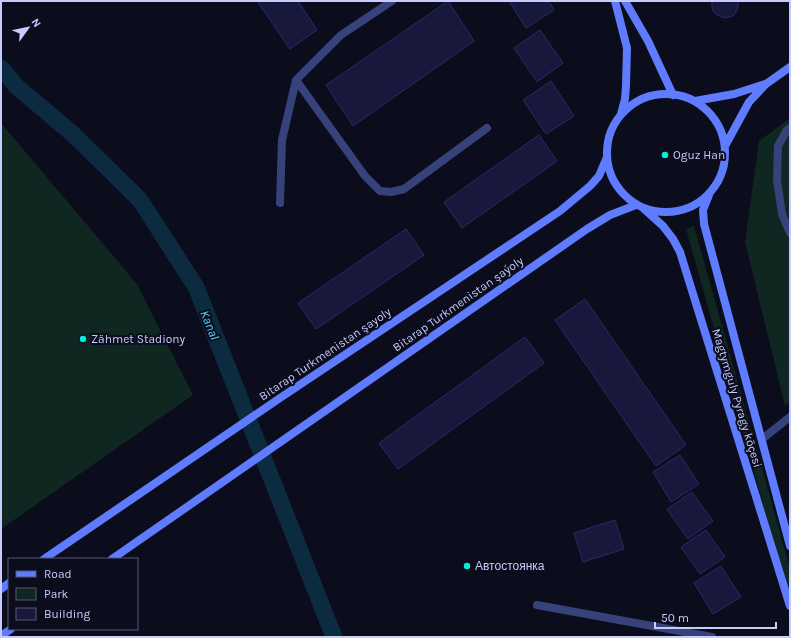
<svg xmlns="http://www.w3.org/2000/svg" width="791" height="638" viewBox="0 0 791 638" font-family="Karla,sans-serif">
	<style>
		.green { fill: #0f2621 }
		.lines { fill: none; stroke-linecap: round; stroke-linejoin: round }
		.canal { stroke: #0c2a40; stroke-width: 17 }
		.building { fill: #18183d; stroke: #2a2a69 }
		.lane { stroke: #37427b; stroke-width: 8 }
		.secondary { stroke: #5f7bfe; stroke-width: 8 }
		.poi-dot { fill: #02f0d8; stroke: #0b0c1c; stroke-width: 1.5 }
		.labels { text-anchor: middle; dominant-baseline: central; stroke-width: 4; stroke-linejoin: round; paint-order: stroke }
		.poi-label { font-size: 12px; fill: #c7ccff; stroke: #0b0c1c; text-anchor: start }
		.street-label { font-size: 12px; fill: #c7ccff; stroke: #0b0c1c }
		.water-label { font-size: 13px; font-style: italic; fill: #56d1fe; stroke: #0b0c1c }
	</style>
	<rect width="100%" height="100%" fill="#0b0c1c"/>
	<!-- green -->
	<path class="green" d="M790,118v284l-5,4 -40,-164 14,-101z
		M1,123l136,161 56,111 -192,134z
		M694,226l96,342v32l-104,-371z"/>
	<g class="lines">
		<!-- canal -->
		<path class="canal" d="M1,68l15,18 58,49 66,65 56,87 138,350"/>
	</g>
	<!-- building -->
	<path class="building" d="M257,1h41l19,29 -27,19z
		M448,1l26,40 -121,85 -27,-41z
		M509,1h40l5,9 -28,18z
		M712,1h26v7l-2,4 -3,4 -4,1 -5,1 -8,-4 -3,-3 -1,-4z
		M540,30l23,33 -26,19 -23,-34z
		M551,81l23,35 -28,18 -23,-34z
		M539,135l18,26 -95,67 -18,-26z
		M406,229l18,26 -108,74 -18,-26z
		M585,299l101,146 -30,21 -101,-146z
		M525,337l19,26 -146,106 -19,-26z
		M680,455l19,29 -28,18 -18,-30z
		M692,492l21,29 -25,18 -21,-30z
		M615,520l9,29 -41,13 -9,-29z
		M706,530l19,27 -25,17 -19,-27z
		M721,566l20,31 -28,17 -19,-31z"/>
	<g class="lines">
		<!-- lane -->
		<path class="lane" d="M296,80l69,96 15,15 11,1 13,-3 83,-61
			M790,128l-3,2 -9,16 -1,34 5,34 8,19
			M280,203l2,-63 14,-60 45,-45 51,-34
			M762,439l28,-22
			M537,605l175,32"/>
		<!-- secondary -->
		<path class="secondary" d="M615,1l12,47 -1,38 -1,13 -4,15
			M625,1l23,40 25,54
			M607 153a59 59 0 1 1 118 0a59 59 0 1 1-118 0Z
			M695,101l39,-7 31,-10
			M725,146l24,-44 17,-18 24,-17
			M709,195l-6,15 1,14 86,322
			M643,208l20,18 10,13 7,13 110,354
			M44,559l236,-161 280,-187 30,-25 9,-10 8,-19
			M112,559l475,-330 23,-14 26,-10
			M1,589l8,-6
			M1,636l10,-7"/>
	</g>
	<!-- markers -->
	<g class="poi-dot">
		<circle cx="665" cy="155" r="4"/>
		<circle cx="83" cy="339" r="4"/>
		<circle cx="467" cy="566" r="4"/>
	</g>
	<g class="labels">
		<!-- poi labels -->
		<g class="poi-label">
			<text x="673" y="155">Oguz Han</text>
			<text x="91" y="339">Zähmet Stadiony</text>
			<text x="475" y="566">Автостоянка</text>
		</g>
		<!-- street labels -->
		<g class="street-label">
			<text transform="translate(458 304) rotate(-35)">Bitarap Turkmenistan şaýoly</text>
			<text transform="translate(325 354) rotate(-34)">Bitarap Turkmenistan şayoly</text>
			<text transform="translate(737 398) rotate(73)">Magtymguly Pyragy köçesi</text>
		</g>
		<!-- water labels -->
		<g class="water-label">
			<text transform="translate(210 325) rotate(68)">Kanal</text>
		</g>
	</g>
	<!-- border -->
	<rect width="791" height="638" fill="none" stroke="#c7ccff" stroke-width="4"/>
	<!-- legend -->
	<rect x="8" y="558" width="130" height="72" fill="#0b0c1c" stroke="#565977"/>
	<rect x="16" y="571" width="20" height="6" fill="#5f7bfe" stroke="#565977"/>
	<text x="44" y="578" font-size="12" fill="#c7ccff">Road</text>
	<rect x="16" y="588" width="20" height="12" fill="#0f2621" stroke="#565977"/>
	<text x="44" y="598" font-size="12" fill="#c7ccff">Park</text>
	<rect x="16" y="608" width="20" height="12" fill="#18183d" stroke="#565977"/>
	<text x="44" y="618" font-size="12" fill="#c7ccff">Building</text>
	<!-- north arrow -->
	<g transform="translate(28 28) rotate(57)" stroke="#0b0c1c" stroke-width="3" paint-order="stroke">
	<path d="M0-3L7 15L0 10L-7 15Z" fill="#c7ccff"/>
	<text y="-6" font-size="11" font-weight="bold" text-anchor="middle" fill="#c7ccff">N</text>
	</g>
	<!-- scale -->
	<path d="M655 622v6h121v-6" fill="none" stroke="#c7ccff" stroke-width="2"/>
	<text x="661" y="622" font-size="12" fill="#c7ccff" stroke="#0b0c1c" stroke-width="3" paint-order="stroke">50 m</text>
</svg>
